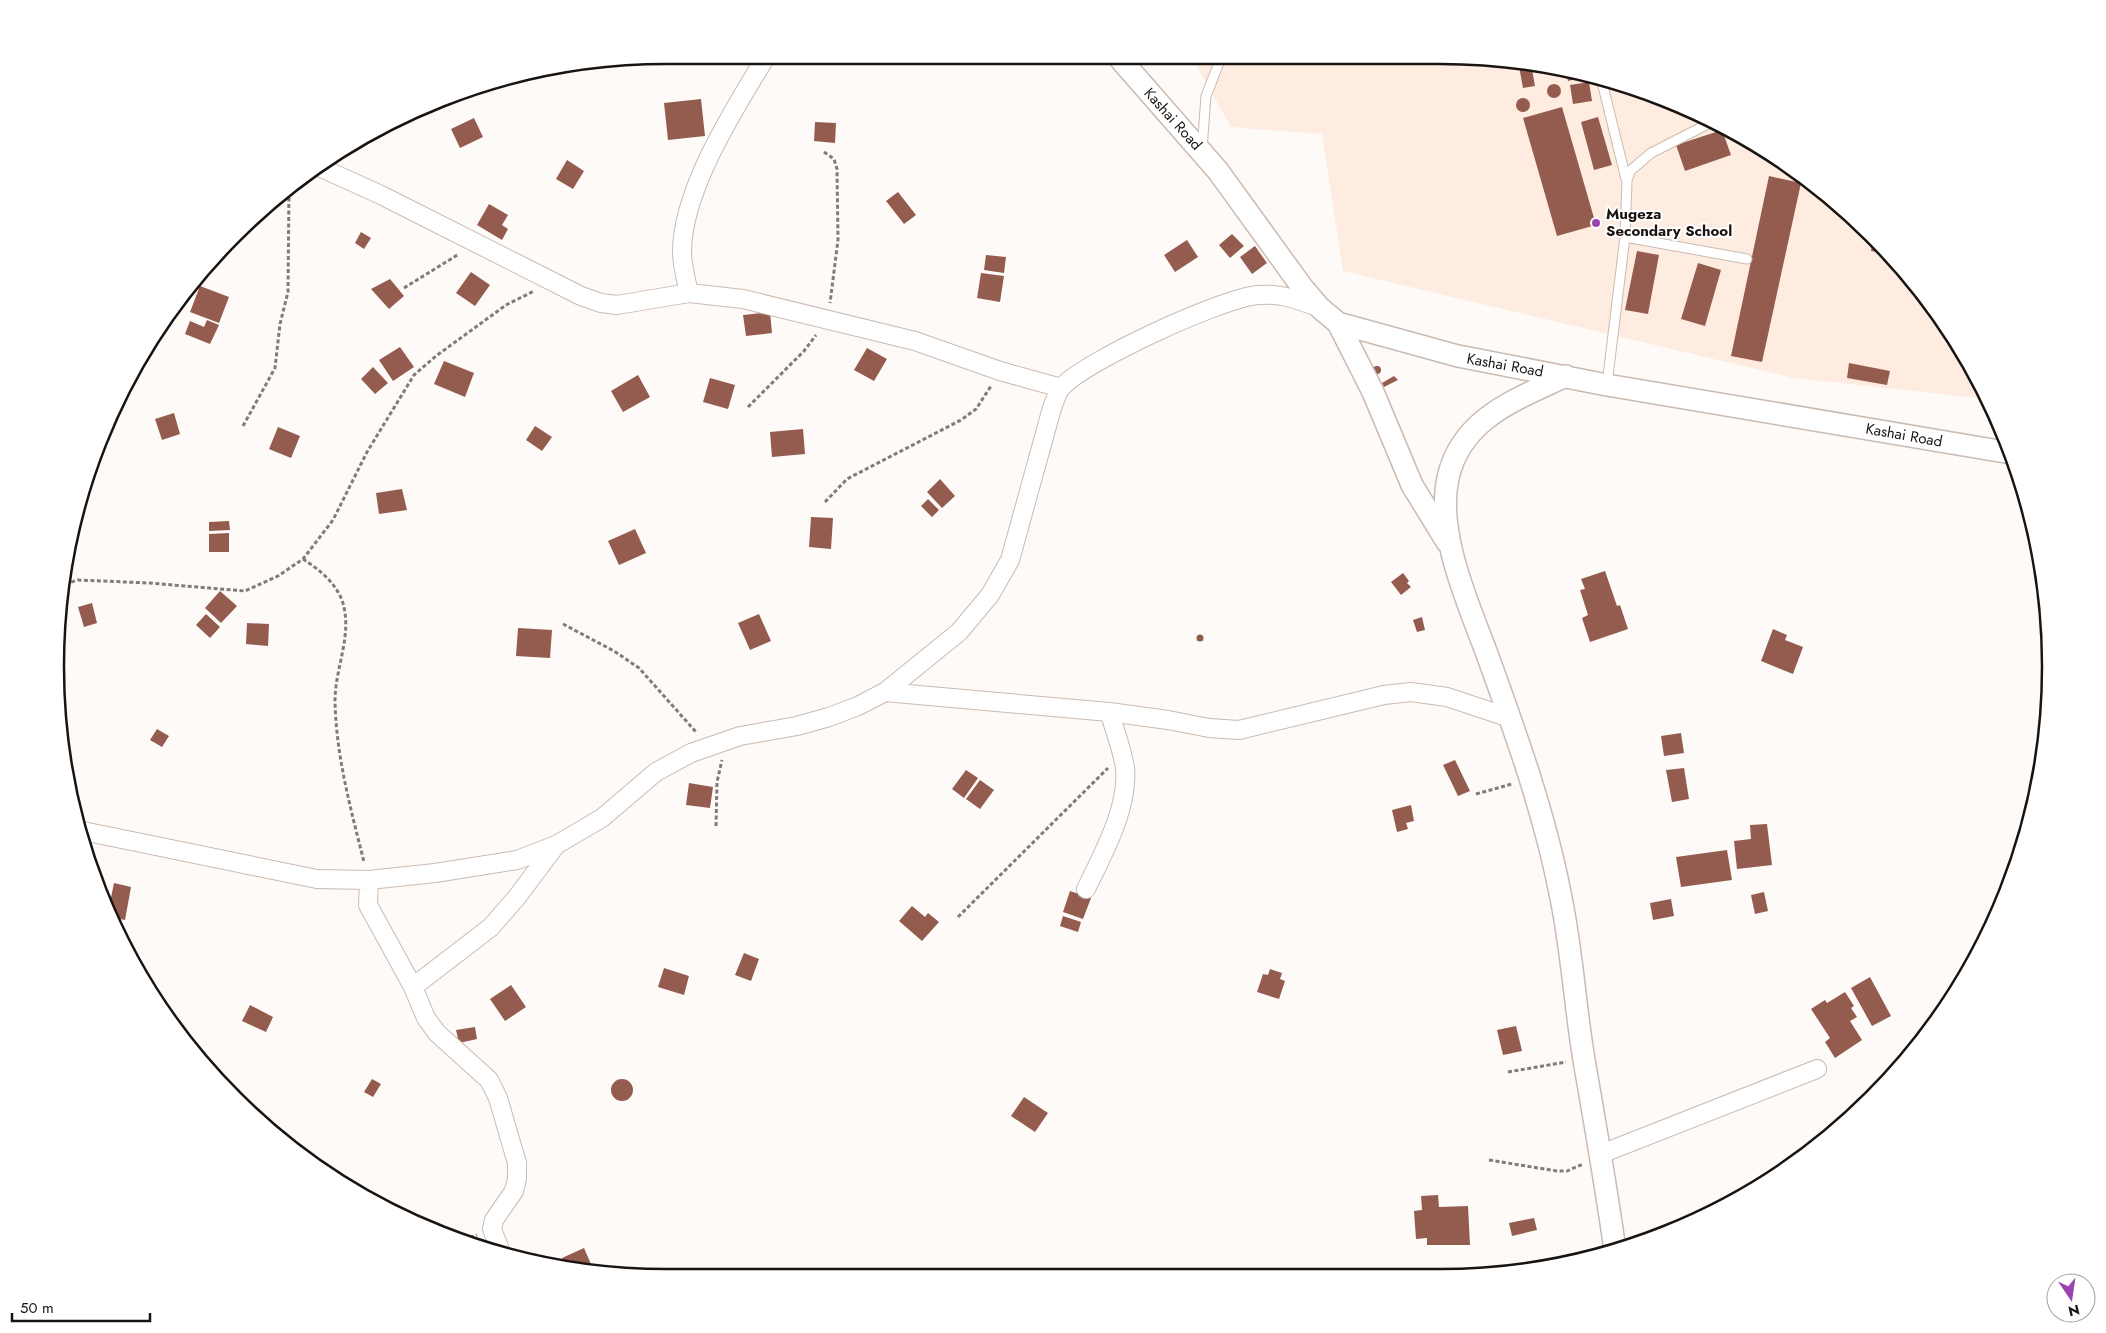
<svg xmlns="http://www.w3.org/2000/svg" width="2106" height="1333" viewBox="0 0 2106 1333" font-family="Jost,sans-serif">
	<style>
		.built { fill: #feece1 }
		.building { fill: #945c4e }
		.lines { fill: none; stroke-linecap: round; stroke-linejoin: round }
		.service-casing { stroke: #cabbb2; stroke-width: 11 }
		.minor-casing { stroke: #cabbb2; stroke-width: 20 }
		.tertiary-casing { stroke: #cabbb2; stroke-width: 24 }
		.path { stroke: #807c79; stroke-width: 3; stroke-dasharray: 4 2.5; stroke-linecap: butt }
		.service { stroke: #fff; stroke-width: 9 }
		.minor { stroke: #fff; stroke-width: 18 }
		.tertiary { stroke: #fff; stroke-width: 21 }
		.poi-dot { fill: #9b44b0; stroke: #fff; stroke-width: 2 }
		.labels { text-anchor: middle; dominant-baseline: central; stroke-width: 4; stroke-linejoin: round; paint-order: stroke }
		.street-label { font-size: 15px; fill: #1a1411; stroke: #fff }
		.poi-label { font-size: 15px; font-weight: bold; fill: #1a1411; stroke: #fff; text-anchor: start }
		.rim { fill: none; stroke: #1a1411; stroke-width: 2.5 }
	</style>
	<rect width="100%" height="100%" fill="#fdfaf8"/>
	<!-- built -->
	<path class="built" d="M1193,60h326l155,42 138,80 87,82 70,97 17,38 -192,-21 -451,-107 -21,-137 -91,-7z"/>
	<!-- building -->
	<path class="building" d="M1531,64l4,22 -12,2 -4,-22z
		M1566,73l6,1 11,3 -15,4z
		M1589,82l3,19 -19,3 -3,-19z
		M1547 91a7 7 0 1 1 14 0a7 7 0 1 1-14 0Z
		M1516 105a7 7 0 1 1 14 0a7 7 0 1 1-14 0Z
		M701,99l4,37 -37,4 -4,-37z
		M1562,107l34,118 -39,11 -34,-118z
		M1598,117l14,48 -18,5 -13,-48z
		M474,118l9,19 -23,11 -9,-19z
		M815,122l21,1 -1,20 -21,-2z
		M1722,130l9,25 -46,16 -9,-26z
		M567,160l17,11 -11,18 -17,-10z
		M1769,176l32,7 -39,179 -31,-6z
		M898,192l18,23 -12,9 -18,-23z
		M489,204l19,11 -6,10 6,4 -6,11 -25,-15z
		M361,232l10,6 -7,11 -9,-6z
		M1232,234l12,12 -14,12 -11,-13z
		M1873,239l8,7 9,8 -19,-3z
		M1187,240l11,17 -23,15 -11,-17z
		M1255,246l12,17 -15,11 -12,-17z
		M1637,251l22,4 -11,59 -23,-4z
		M986,255l20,2 -2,16 -20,-3z
		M1698,263l23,7 -16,56 -24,-7z
		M471,272l19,13 -15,21 -19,-13z
		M981,273l23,3 -4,26 -23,-4z
		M390,279l14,17 -15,13 -18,-20z
		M200,286l29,11 -10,26 -29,-11z
		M770,312l2,21 -26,3 -3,-21z
		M207,320l12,5 -9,19 -25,-10 5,-13 14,6z
		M400,347l14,20 -21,14 -14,-21z
		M867,348l20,11 -13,22 -20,-11z
		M444,361l30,12 -9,24 -31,-13z
		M1849,363l41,8 -3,14 -40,-7z
		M1373 370a4 4 0 1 1 8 0a4 4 0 1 1-8 0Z
		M373,367l15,16 -13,11 -14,-15z
		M638,375l12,22 -27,15 -12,-21z
		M1394,376l4,4 -14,7 -2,-4z
		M710,378l25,7 -7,24 -25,-7z
		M174,413l6,21 -18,6 -7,-21z
		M535,426l17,11 -10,14 -16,-11z
		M278,427l22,9 -9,22 -22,-9z
		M803,429l2,25 -33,3 -2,-25z
		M940,479l15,17 -13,12 -15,-16z
		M402,489l5,21 -28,4 -3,-21z
		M928,499l11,11 -7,7 -11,-11z
		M811,517l22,1 -2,31 -22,-2z
		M229,521l1,9 -21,1v-9z
		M635,529l11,24 -27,12 -11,-24z
		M229,533v19h-20v-18z
		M1605,571l12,35 3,-1 8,24 -38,13 -8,-24 6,-3 -8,-25 5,-1 -4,-10z
		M1403,573l6,8 -2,2 4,4 -10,8 -10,-13z
		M220,591l17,15 -16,17 -16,-15z
		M92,603l5,20 -13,4 -6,-20z
		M206,614l14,13 -10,11 -14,-13z
		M759,614l12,27 -21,9 -12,-27z
		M1422,617l3,13 -8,2 -4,-12z
		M247,623l22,1 -1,22 -22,-2z
		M518,628l34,2 -2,28 -34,-2z
		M1773,629l14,6 -2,5 18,7 -10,27 -32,-13z
		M1196.5 638a3.5 3.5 0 1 1 7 0a3.5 3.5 0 1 1-7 0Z
		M157,729l12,7 -7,11 -12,-7z
		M1681,733l3,20 -20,3 -3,-20z
		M1455,760l15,31 -12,5 -15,-31z
		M1684,768l5,31 -17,3 -6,-32z
		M966,770l12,8 -14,20 -12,-9z
		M980,780l14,10 -14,19 -14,-10z
		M689,783l24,4 -3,21 -24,-3z
		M1411,805l3,16 -8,2 2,6 -11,3 -5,-22z
		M1767,824l5,41 -35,4 -3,-28 17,-2 -1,-14z
		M1727,850l5,30 -51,7 -5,-30z
		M114,883l17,4 -6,33 -15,-3 -2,-5z
		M1070,891l21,7 -8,21 -20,-7z
		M1764,892l4,19 -13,3 -4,-19z
		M1671,899l3,17 -21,4 -3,-17z
		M912,906l13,11 3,-4 11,9 -17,19 -23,-20z
		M1063,916l18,6 -3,10 -18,-6z
		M744,953l15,6 -8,22 -16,-6z
		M664,968l25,8 -5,19 -26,-8z
		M1270,969l12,4 -2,6 5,2 -6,18 -22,-7 6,-18 5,1z
		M1870,977l21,39 -19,10 -21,-38z
		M511,985l15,22 -21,14 -15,-22z
		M1845,992l9,14 -3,2 6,9 -7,4 12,19 -27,18 -10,-16 5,-4 -19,-29 14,-9 2,3z
		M250,1005l23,12 -7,15 -24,-11z
		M1516,1026l6,25 -19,4 -6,-25z
		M475,1027l2,12 -18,4 -3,-13z
		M611 1090a11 11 0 1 1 22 0a11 11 0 1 1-22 0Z
		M372,1079l9,5 -8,13 -9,-5z
		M1024,1097l24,16 -13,19 -24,-16z
		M1438,1195l1,12 29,-1 2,39h-43v-7l-11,1 -2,-28 8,-1 -1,-14z
		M1534,1218l3,12 -25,6 -3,-13z
		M584,1248l10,23 -7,2 -20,-6 -5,-9z"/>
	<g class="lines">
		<defs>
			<path id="service" d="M1602,82l24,97
				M1202,149l4,-53 14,-36
				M1625,237l122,22
				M1607,384l18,-147 2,-56 3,-10 21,-18 59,-30"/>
			<path id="minor" d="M317,166l64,29 200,101 20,7 16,2 72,-12 54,6 172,42 85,30 61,17
				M689,293c-3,-13 -7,-28 -7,-41 0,-61 51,-141 82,-192
				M885,692l224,20 59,8 41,8 30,2 145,-35 27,-3 36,5 63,21
				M78,830l239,49 52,1 66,-7 82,-13 39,-15 46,-27 54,-46 35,-19 49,-17 57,-10 32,-9 29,-11 27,-14 74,-60 31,-37 20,-35 42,-152c3,-7 5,-16 10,-21 23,-26 160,-89 196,-92 23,-2 41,5 62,13
				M369,880l-1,25 45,82 13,31 11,15 52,47 9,18 19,65v16l-3,12 -20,29 -2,9 8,21
				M1086,889c17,-35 43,-82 39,-121 -3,-19 -10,-38 -16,-56
				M413,987l78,-60 26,-30 39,-52
				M1601,1154l216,-85"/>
			<path id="tertiary" d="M1121,60l97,111 84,116 18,21 18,15 120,33 149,29 404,68
				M1338,323l35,69 39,93 35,57
				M1566,376c-49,23 -105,42 -118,102 -12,55 20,125 39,176 29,80 58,160 74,244 11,53 14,108 23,162 11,63 22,126 31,190"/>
		</defs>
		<!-- service casing -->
		<use href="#service" class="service-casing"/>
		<!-- minor casing -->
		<use href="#minor" class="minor-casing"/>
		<!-- tertiary casing -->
		<use href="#tertiary" class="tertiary-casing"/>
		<!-- path -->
		<path class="path" d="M824,152l10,7 3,10 1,71 -8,63
			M404,288l55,-34
			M748,407l56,-56 12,-16
			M243,426l32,-58 5,-44 8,-32 1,-103
			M825,502l22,-23 114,-59 15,-11 15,-23
			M303,559c17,11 36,26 41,48 7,32 -9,62 -9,94 1,55 16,109 29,161
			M65,584l13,-4 71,3 96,8 33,-15 25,-17 30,-39 34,-68 47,-77 22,-19 70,-51 28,-14
			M563,624l51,27 25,17 57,64
			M1476,794l36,-10
			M716,826l1,-44 5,-22
			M958,917l150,-149
			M1508,1072l58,-10
			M1489,1160l68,11h10l16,-7
			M464,1240l13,-5"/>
		<!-- service -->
		<use href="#service" class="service"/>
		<!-- minor -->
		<use href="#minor" class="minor"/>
		<!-- tertiary -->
		<use href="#tertiary" class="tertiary"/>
	</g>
	<!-- markers -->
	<circle class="poi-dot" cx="1596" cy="223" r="5"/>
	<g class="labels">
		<!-- street labels -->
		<g class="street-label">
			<text transform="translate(1173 119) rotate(48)">Kashai Road</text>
			<text transform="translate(1505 365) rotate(10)">Kashai Road</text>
			<text transform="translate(1904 435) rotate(10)">Kashai Road</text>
		</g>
		<!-- poi labels -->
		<g class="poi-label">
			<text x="1606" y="214">Mugeza<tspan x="1606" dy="17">Secondary School</tspan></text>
		</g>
	</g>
	<!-- crop -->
	<path d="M0 0H2106V1333H0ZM666 64H1440A602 602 0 0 1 2042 666V667A602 602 0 0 1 1440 1269H666A602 602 0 0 1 64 667V666A602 602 0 0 1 666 64Z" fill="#fff" fill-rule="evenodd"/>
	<path class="rim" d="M666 64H1440A602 602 0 0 1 2042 666V667A602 602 0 0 1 1440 1269H666A602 602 0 0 1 64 667V666A602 602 0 0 1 666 64Z"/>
	<!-- north arrow -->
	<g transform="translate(2071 1298) rotate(167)"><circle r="24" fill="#ffffff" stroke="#a3a1a0"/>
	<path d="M0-4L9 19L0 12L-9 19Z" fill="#9b44b0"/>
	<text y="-8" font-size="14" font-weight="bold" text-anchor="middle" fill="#1a1411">N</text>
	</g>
	<!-- scale -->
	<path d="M12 1313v8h138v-8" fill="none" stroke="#1a1411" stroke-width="2.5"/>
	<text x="20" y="1313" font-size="15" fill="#1a1411" stroke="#ffffff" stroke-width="4" paint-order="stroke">50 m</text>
</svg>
